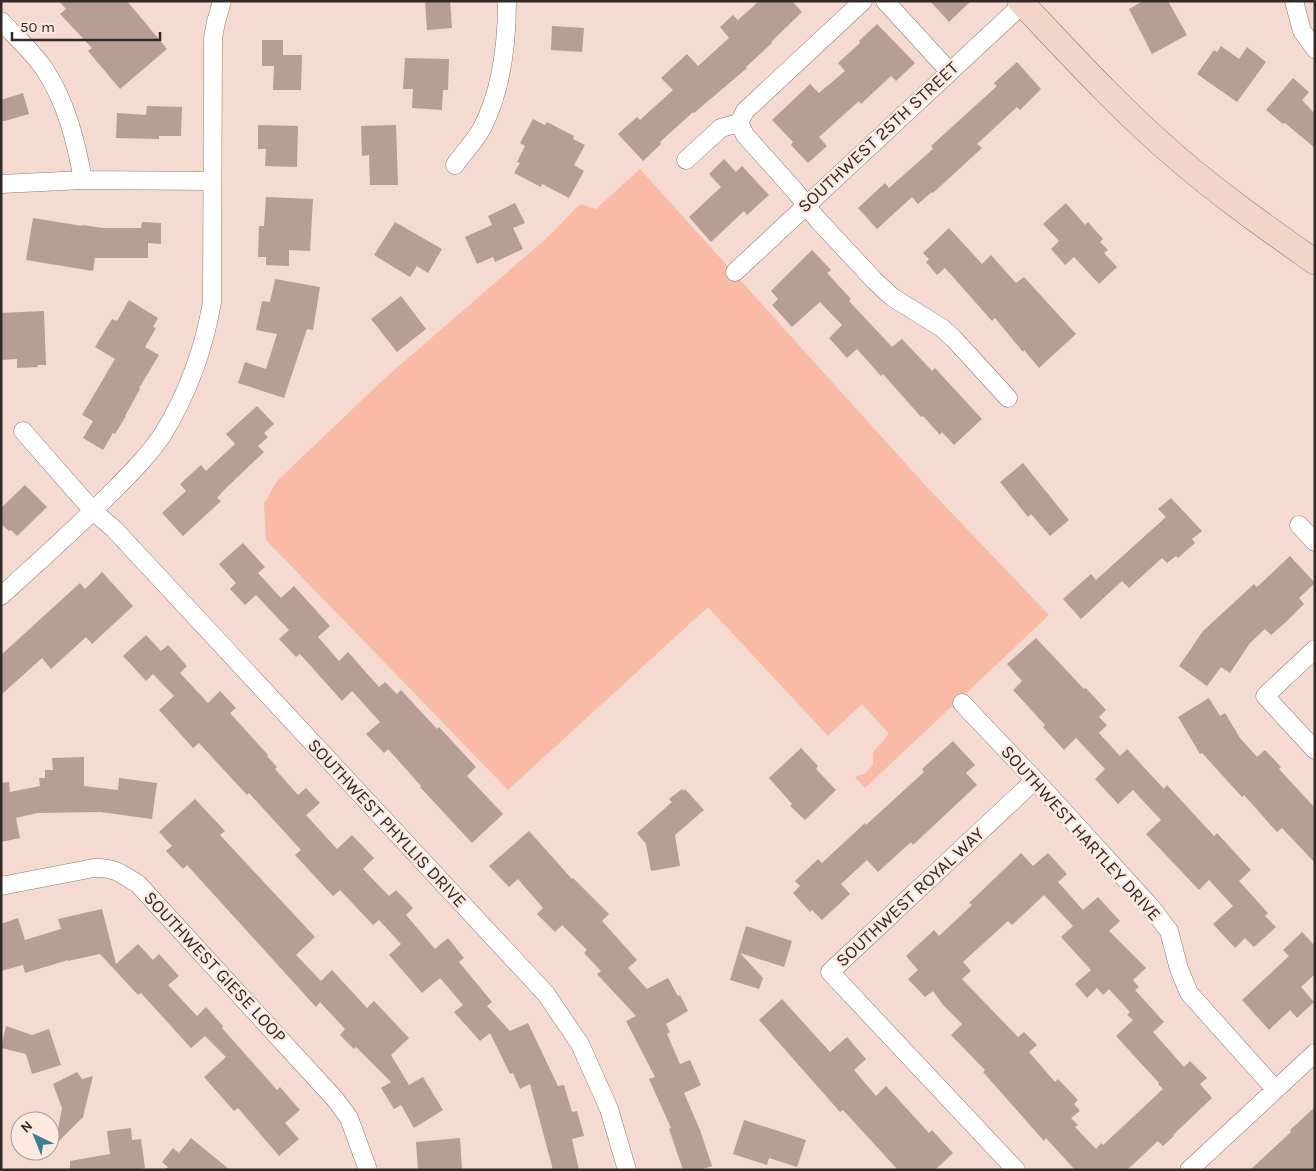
<svg xmlns="http://www.w3.org/2000/svg" width="1316" height="1171" viewBox="0 0 1316 1171" font-family="Karla,sans-serif">
	<style>
		.green { fill: #f9bba5 }
		.building { fill: #b69e95; fill-rule: evenodd }
		.lines { fill: none; stroke-linecap: round; stroke-linejoin: round }
		.street-casing { stroke: #907971; stroke-width: 19 }
		.secondary-casing { stroke: #907971; stroke-width: 26 }
		.street { stroke: #fff; stroke-width: 18 }
		.secondary { stroke: #f3d4c9; stroke-width: 25 }
		.labels { text-anchor: middle; dominant-baseline: central; stroke-width: 5; stroke-linejoin: round; paint-order: stroke }
		.street-label { font-size: 18px; fill: #332926; stroke: #fee9e1 }
	</style>
	<rect width="100%" height="100%" fill="#f4dad1"/>
	<!-- green -->
	<path class="green" d="M640,169l285,316 124,130 -184,173 -10,-11 9,-3 9,-9v-13l16,-18 -27,-30 -34,32 -120,-129 -200,183 -242,-250 -2,-36 13,-23 107,-102 165,-143 31,-32 16,5z"/>
	<!-- building -->
	<path class="building" d="M59,1h68l40,48 -47,40 -32,-38 4,-3 -32,-34 6,-5z
		M425,1h25l2,27 -25,2z
		M759,1h33l10,11 -31,30 1,1 -26,24 1,1 -53,45 -1,-1 -33,30 1,2 -18,17 -25,-27 19,-17 3,3 33,-30 -12,-12 26,-24 11,12 31,-28 -9,-11 13,-12 5,5z
		M930,1h41l-22,21z
		M1143,1h25l19,34 -35,19 -23,-45z
		M877,24l38,39 -19,18 -5,-5 -30,28 -2,-3 -40,36 8,9 -19,17 -17,-18 2,-3 -21,-22 38,-36 9,9 26,-22 -7,-8 22,-20 -1,-2z
		M552,26l32,2 -2,24 -31,-2z
		M262,40h21v15h19l-1,35h-28l1,-24h-12z
		M1221,46l18,13 8,-12 19,15 -29,40 -40,-28 17,-24 3,2z
		M405,58l44,1 -1,31h-5l-1,20 -30,-2 1,-19h-10z
		M1017,62l24,27 -21,21 -3,-3 -40,37 5,4 -49,45 -1,-1 -14,12 -6,-7 -35,32 -19,-21 27,-25 4,5 44,-39 -2,-3 66,-60 -3,-3z
		M1293,78l16,14 -7,8 13,14v34l-30,-25 -2,1 -17,-14z
		M23,93l6,21 -28,8v-22z
		M147,106l35,1 -1,29h-22v3l-43,-1 1,-25 29,2z
		M533,119l12,6 2,-3 27,14 -1,3 12,6 -11,20 10,6 -15,27 -27,-14 -1,3 -27,-14 6,-10 -3,-1 8,-16 -5,-3z
		M258,125l40,1 -1,41 -32,-1 1,-17h-8z
		M396,125l2,60h-28l-1,-30 -7,1 -1,-30z
		M724,159l12,13 6,-6 27,29 -22,20 -3,-4 -33,31 -22,-25 32,-30 -12,-13z
		M266,197l47,2 -3,52 -21,-1v16l-23,-1v-8h-8l1,-31h5z
		M515,203l10,20 -12,5 10,21 -28,13 -2,-5 -16,7 -12,-27 27,-12 -4,-9z
		M1066,203l19,22 3,-3 15,17 -3,3 8,8 -4,3 13,14 -18,17 -25,-27 -9,8 -14,-16 8,-8 -16,-17z
		M33,218l49,8v-1l21,3h38l1,-6 19,1v21l-13,-1v15h-53l-2,13 -67,-11z
		M395,222l47,27 -14,24 -11,-7 -7,11 -36,-22z
		M949,228l33,36 9,-9 25,28 8,-6 52,57 -37,34 -15,-18 -1,2 -28,-34 -3,3 -47,-53 -8,7 -11,-13 3,-3 -6,-6z
		M812,250l19,20 -4,3 24,26 -2,2 43,46 10,-8 30,32 3,-3 47,51 -28,26 -12,-13 -2,3 -17,-19 -2,1 -38,-43 -2,2 -24,-27 -10,9 -18,-20 13,-13 -22,-23 -28,25 -20,-22 6,-6 -7,-8z
		M275,279l45,8 -7,43 -6,-1 -23,69 -46,-15 7,-21 21,7 11,-35 -21,-4 6,-29 8,1z
		M401,296l25,33 -29,23 -26,-33z
		M129,300l29,18 -5,9 3,1 -11,19 14,8 -20,33 1,1 -15,27h1l-11,18 -2,-1 -10,17 -20,-12 10,-17 -11,-6 33,-56 -20,-12 17,-28 5,2z
		M44,311l2,54h-9l1,2 -21,1v-9l-16,1v-47z
		M257,406l17,18 -10,9 4,4 -10,9 6,6 -40,38 -7,8 4,3 -38,35 -21,-23 24,-22 -6,-7 21,-19 5,6 29,-27 -9,-10z
		M1023,463l46,57 -19,16 -19,-22 -3,3 -28,-35z
		M25,485l22,22 -30,29 -6,-6 -2,1 -8,-7v-16z
		M1171,498l31,33 -10,8 3,4 -17,15 -2,-2 -9,7 -5,-5 -33,30 -7,-7 -41,38 -18,-20 28,-25 5,6 70,-63 -8,-8z
		M243,543l22,24 -7,6 23,25 13,-12 36,40 -12,11 21,24 9,-9 31,35 6,-5 12,12 4,-4 36,39 2,-2 37,40 -9,9 36,38 -31,29 -52,-56 1,-1 -33,-37 -4,4 -18,-19 14,-12 -28,-31 -10,10 -42,-47 -4,3 -17,-18 10,-9 -33,-35 -11,10 -15,-16 6,-6 -17,-19z
		M1290,556l25,27 -16,15 5,6 -17,17 -16,14 -6,-6 -15,14 -20,30 -9,-6 -14,19 -28,-20 24,-35 51,-47 3,3z
		M102,572l31,34 -41,38 -6,-7 -35,32 -9,-11 -41,37v-40l79,-72 5,6z
		M146,635l15,16 7,-6 19,21 -7,7 28,30 12,-12 16,17 -6,5 38,42 -1,1 10,11 -2,2 23,26 8,-7 14,15 -14,12 31,34 15,-14 22,23 -11,11 26,27 7,-6 17,18 -7,7 29,34 13,-11 16,20 -5,4 33,40 -5,4 23,25 18,-8 30,63 6,-1 8,27 5,-1 7,25 -12,3 7,31h-26l-23,-86 -10,5 -7,-16 -3,1 -20,-41 -10,8 -26,-29 9,-7 -23,-27 -18,15 -33,-38 12,-11 -22,-24 -6,5 -33,-35 -7,6 -38,-41 6,-5 -52,-57 -2,2 -48,-52 -6,5 -34,-38 15,-14 -21,-22 -7,7 -23,-25z
		M1036,638l48,51 2,-1 20,22 -7,7 8,8 -8,8 21,23 7,-7 37,40 3,-4 47,51 3,-3 34,37 -12,11 29,32 -3,3 11,11 -22,20 -9,-9 -10,10 -22,-24 20,-18 -24,-26 -10,10 -53,-56 15,-14 -28,-30 -15,14 -23,-25 10,-10 -29,-31 -12,12 -21,-23 2,-2 -32,-35 9,-9 -15,-17z
		M1209,698l11,18 5,-3 15,25 17,19 8,-7 16,17 -2,2 36,39v55l-33,-35 -5,4 -33,-37 -2,2 -40,-44 -2,1 -22,-37z
		M953,741l22,24 -9,8 11,12 -64,60 -2,-3 -33,30 -11,-12 -26,24 9,10 -28,26 -10,-10 -2,2 -17,-19 7,-7 -5,-5 23,-22 4,4 43,-40 1,2 58,-53 -2,-3z
		M801,748l17,18 -2,3 20,21 -31,30 -15,-14 2,-2 -23,-26z
		M84,757v29l34,4 1,-12 38,5 -5,36 -52,-7 -63,1 -21,5 4,20 -19,4v-59l8,-1 1,10 30,-6 -1,-8h6v-8h8l-1,-12z
		M682,789l2,2 1,-2 19,21 -29,25 5,31 -29,5 -5,-27 -9,-11 35,-31 -3,-3z
		M195,799l30,32 -5,4 95,102 -19,18 25,26 11,-11 35,38 7,-7 35,37 -18,17 18,30 14,-8 20,33 -29,18 -13,-23 -7,4 -13,-21 10,-6 -35,-35 -2,2 -14,-14 5,-6 -25,-27 -4,5 -129,-142 -4,4 -17,-18 6,-5 -13,-14z
		M529,831l43,48 1,-1 36,36 -7,7 35,39 -9,8 19,21 21,-11 10,18 2,-1 8,16 -22,13 4,8 -3,2 13,30 10,-4 11,25 -17,8 16,37 12,36 -12,4h-17l-14,-41 2,-1 -22,-49 6,-2 -29,-56 10,-5 -39,-42 4,-3 -17,-18 3,-3 -25,-25 -7,7 -18,-18 6,-6 -25,-29 -9,8 -20,-21z
		M1021,853l12,13 15,-13 19,21 -9,8 25,28 15,-13 22,24 -11,10 37,37 -13,12 6,7 -4,3 29,32 -11,10 31,35 6,-6 17,17 -7,6 12,14 -39,37 1,1 -11,10 -5,-5 -31,29h-52l-29,-32 -2,3 -61,-69 2,-2 -34,-35 11,-11 -19,-19 -10,-14 -8,6 -17,-18 10,-9 -12,-14 28,-26 5,6 33,-31 -3,-2zM1044,895l29,31 -12,11 30,33 -16,14 12,14 10,-10 6,7 6,-6 21,23 -3,3 6,5 -17,16 43,47 -1,1 5,5 -60,56 -2,-2 -5,6 -21,-22 3,-2 -7,-7 9,-7 -6,-7 4,-4 -20,-21 -3,3 -26,-30 8,-7 -13,-13 -6,5 -56,-58 9,-8 -8,-9 45,-41 4,4z
		M102,909l14,55 22,-20 15,16 6,-6 20,22 -11,9 29,31 9,-9 17,19 -1,2 55,62 3,-3 20,23 -15,13 14,16 -20,17 -41,-48 -4,3 -30,-34 22,-20 -21,-21 -14,12 -50,-55 -3,2 -38,-41 -32,7v-1l-43,13 -2,-8 -22,6v-47l17,-6 7,22 36,-11 -3,-10z
		M746,926l46,15 -8,26 -44,-14 23,25 -4,11 -29,-9z
		M1302,932l13,14v28l-14,13 13,15 -17,16 -7,-8 -21,20 -27,-30 47,-44 -6,-6z
		M782,999l48,53 17,-15 19,22 -12,11 22,26 10,-10 43,47 3,-3 21,23 -18,17h-37l-55,-60 -3,2 -81,-92z
		M6,1026l26,9 17,-6 12,36 -29,9 -6,-20 -25,-6z
		M77,1072l5,7 11,-3 -10,41 -28,28 7,-37 -9,-24z
		M1315,1107v63h-65l41,-38 -1,-2z
		M744,1120l62,20 -9,27 -28,-9 -2,7 -34,-11z
		M131,1128l1,12 9,-1 4,29 -10,2h-65v-9l40,-7 -3,-23z
		M191,1138l39,32h-65l3,-3 -6,-5 11,-14 6,5z
		M460,1138l2,32h-44l-2,-28z"/>
	<g class="lines">
		<defs>
			<path id="street" d="M885,1l64,70
				M1294,1l8,30 13,18
				M1,21c15,16 32,31 44,49 22,34 31,72 38,110
				M739,123l6,12 50,56 23,29 56,60 18,17 50,31 12,11 54,59
				M686,160l35,-32 18,-5 6,-12 118,-110
				M455,165c8,-12 19,-23 26,-35 21,-39 26,-85 26,-129
				M1,184l82,-4 128,1
				M735,272l291,-271
				M23,431l70,80 21,18 432,465 34,50 29,65 18,61
				M1299,525l16,17
				M1,596c38,-35 76,-68 112,-105 17,-17 36,-36 50,-57 25,-41 41,-85 49,-132l1,-264 3,-16 6,-21
				M1315,649l-50,47 50,54
				M962,703l73,77 115,126 19,25 10,38 10,24 86,96
				M1,886l93,-18c20,-1 28,6 44,16l197,215 14,19 19,52
				M1016,1170l-186,-198 205,-192
				M1189,1170l126,-117"/>
			<path id="secondary" d="M1020,1c50,53 100,108 156,156 44,38 91,71 139,105"/>
		</defs>
		<!-- street casing -->
		<use href="#street" class="street-casing"/>
		<!-- secondary casing -->
		<use href="#secondary" class="secondary-casing"/>
		<!-- street -->
		<use href="#street" class="street"/>
		<!-- secondary -->
		<use href="#secondary" class="secondary"/>
	</g>
	<g class="labels">
		<!-- street labels -->
		<g class="street-label">
			<text transform="translate(878 137) rotate(-43)">SOUTHWEST 25TH STREET</text>
			<text transform="translate(387 823) rotate(47)">SOUTHWEST PHYLLIS DRIVE</text>
			<text transform="translate(1081 833) rotate(48)">SOUTHWEST HARTLEY DRIVE</text>
			<text transform="translate(910 897) rotate(-43)">SOUTHWEST ROYAL WAY</text>
			<text transform="translate(215 967) rotate(47)">SOUTHWEST GIESE LOOP</text>
		</g>
	</g>
	<!-- border -->
	<rect width="1316" height="1171" fill="none" stroke="#332926" stroke-width="5"/>
	<!-- north arrow -->
	<g transform="translate(35 1136) rotate(317)"><circle r="24" fill="#fee9e1" stroke="#ad9c96"/>
	<path d="M0-4L9 19L0 12L-9 19Z" fill="#3d7e91"/>
	<text y="-8" font-size="14" font-weight="bold" text-anchor="middle" fill="#332926">N</text>
	</g>
	<!-- scale -->
	<path d="M12 32v8h148v-8" fill="none" stroke="#332926" stroke-width="2.5"/>
	<text x="20" y="32" font-size="15" fill="#332926" stroke="#fee9e1" stroke-width="4" paint-order="stroke">50 m</text>
</svg>
